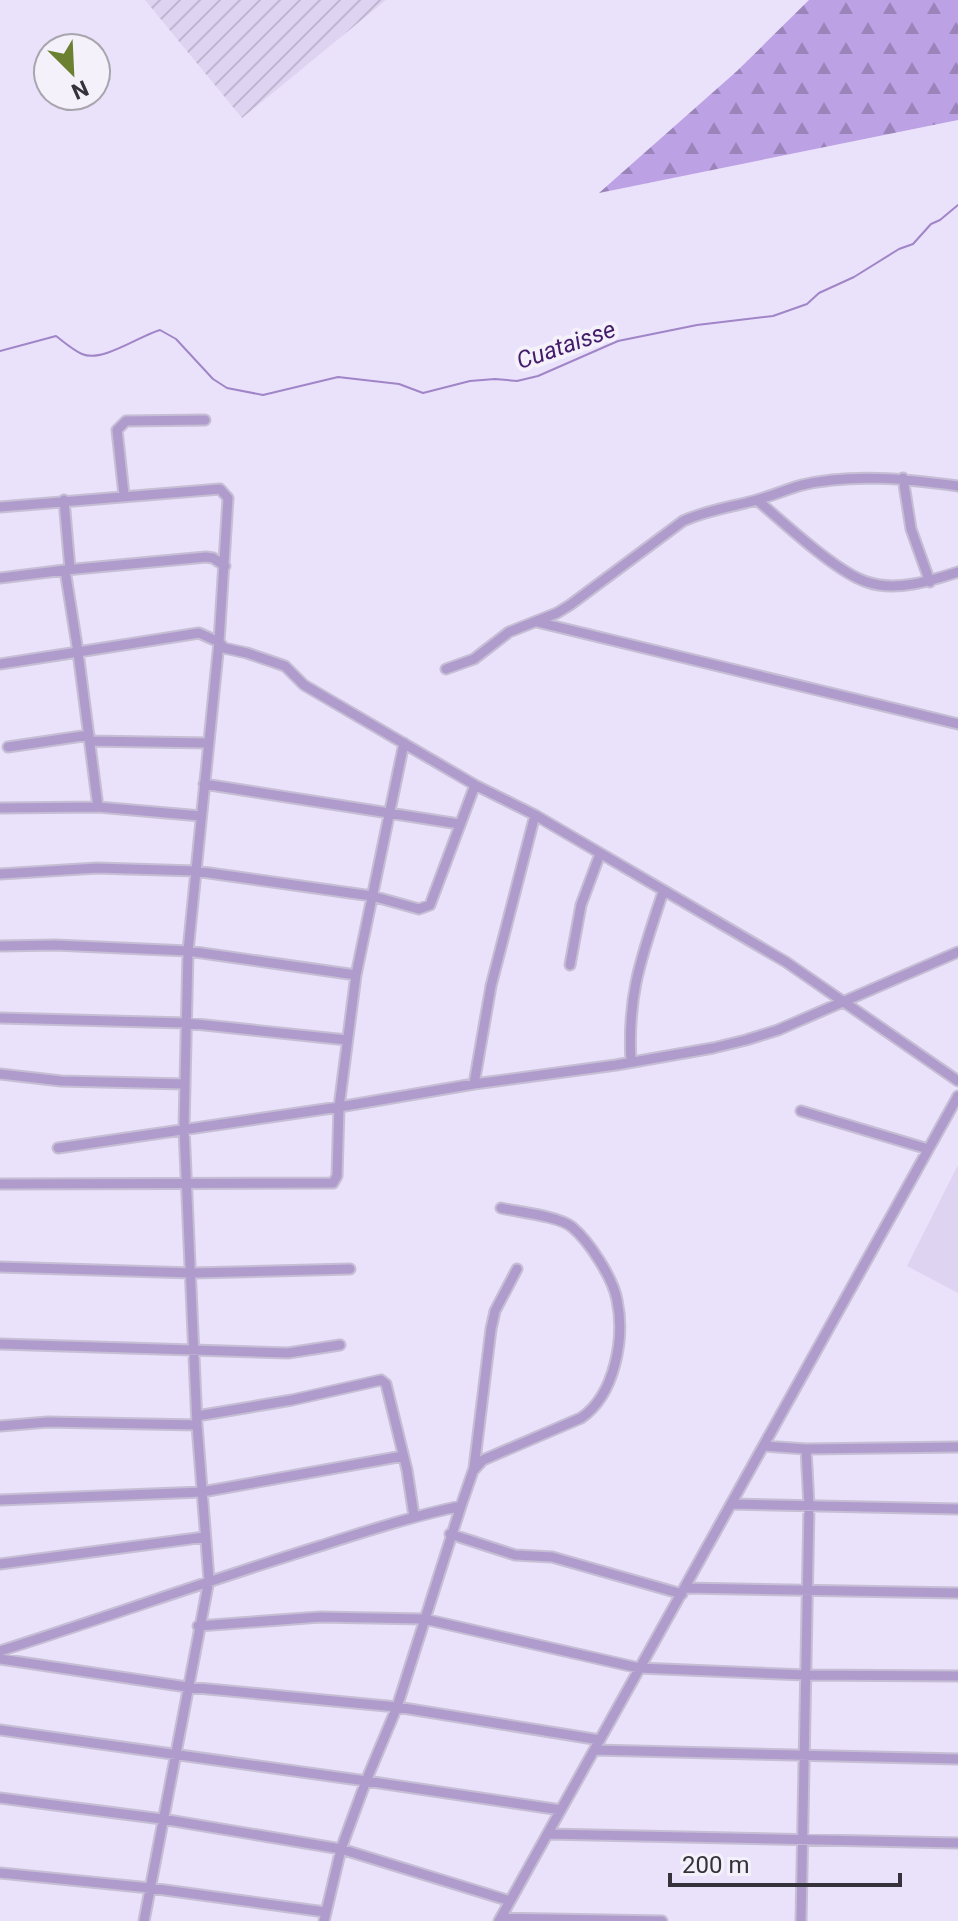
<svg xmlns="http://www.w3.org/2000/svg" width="958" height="1921" viewBox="0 0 958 1921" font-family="Roboto,sans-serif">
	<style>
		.built { fill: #dfd3f2 }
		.industrial { fill: url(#industrial-furrows) }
		.forest { fill: url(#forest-firs) }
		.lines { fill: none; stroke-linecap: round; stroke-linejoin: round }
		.stream { stroke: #a085c7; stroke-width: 2 }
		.street-casing { stroke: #c6bed4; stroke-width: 13 }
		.street { stroke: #af9ccd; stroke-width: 9 }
		.labels { text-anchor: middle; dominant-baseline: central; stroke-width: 8; stroke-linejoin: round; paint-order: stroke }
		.water-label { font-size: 24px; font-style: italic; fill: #431c6a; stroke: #f5f1fb }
	</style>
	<defs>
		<pattern id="industrial-furrows" width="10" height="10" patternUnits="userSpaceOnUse" patternTransform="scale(2)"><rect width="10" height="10" fill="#dfd3f2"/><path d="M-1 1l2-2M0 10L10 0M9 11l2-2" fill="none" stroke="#c0b6d0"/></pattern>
		<pattern id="forest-firs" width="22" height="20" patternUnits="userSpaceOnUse" patternTransform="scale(2)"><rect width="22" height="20" fill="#bca1e4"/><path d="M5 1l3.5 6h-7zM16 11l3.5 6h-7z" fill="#9a84ba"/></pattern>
	</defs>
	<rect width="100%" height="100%" fill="#eae1fa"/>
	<!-- built -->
	<path class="built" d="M958,1165v128l-51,-27z"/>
	<!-- industrial -->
	<path class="industrial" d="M145,0h241l-144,118z"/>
	<!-- forest -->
	<path class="forest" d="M809,0h149v120l-359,73 138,-122z"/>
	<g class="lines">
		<!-- stream -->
		<path class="stream" d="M0,351l56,-15c8,6 17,14 26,18 20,9 57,-18 78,-24l16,9 37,40 14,9 36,7 75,-18 61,7 24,9 47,-12 25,-2 22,2 21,-5 80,-35 79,-16 76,-9 34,-12 12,-11 35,-16 45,-28 14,-5 18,-20 9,-4 18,-15"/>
		<defs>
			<path id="street" d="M903,478l8,51 19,53
				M124,495l-7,-65 9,-9 79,-1
				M64,500l6,69
				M757,500c26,22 80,73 110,82 29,10 63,-1 91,-10
				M0,507l220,-18 8,9 -9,144 5,6 23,5 38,13 19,19 171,100 60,30 251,147 172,119
				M65,570l141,-13 7,1 12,8
				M0,578l65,-8 13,82 121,-19 20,9 -31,309 -4,177 13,297 12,155 -65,341
				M537,622l421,102
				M0,664l78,-12 20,155
				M446,669l28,-10 35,-27 48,-19 13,-8 113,-84c22,-10 43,-13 66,-19 18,-4 35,-12 53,-17 50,-12 106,-6 156,1
				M90,741l118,2
				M8,747l81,-12
				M204,784l255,40
				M0,808l98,-1 103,9
				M0,874l97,-6 98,3 177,25 47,13 11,-4 45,-120
				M0,946l55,-1 133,6 168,24
				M570,965l11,-60 19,-51
				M0,1018l186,5 161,17
				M631,1062c-4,-69 11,-106 32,-170
				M0,1074l61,7 124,3
				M474,1084l142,-19 97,-17 33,-8 32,-10 180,-78
				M801,1111l127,38
				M58,1148l281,-41 135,-23 17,-98 44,-171
				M0,1184l333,-1 4,-7 2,-69 17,-132 48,-232
				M0,1267l192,6 158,-4
				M0,1344l288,9 52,-8
				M197,1416l95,-16 89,-20 5,4 21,86 7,46
				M0,1426l48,-4 149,3
				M764,1446l42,3 3,57 -8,415
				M806,1449l152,-2
				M474,1468l17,-139 4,-18 22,-42
				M0,1500l202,-8 201,-36
				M731,1504l227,5
				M461,1506l12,-35 10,-11 98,-42c34,-23 44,-80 36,-118 -4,-22 -28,-59 -45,-73 -13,-11 -54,-15 -71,-19
				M450,1534l65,21 37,2 130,37
				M0,1564l205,-27
				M685,1588l273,5
				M198,1626l122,-9 104,2 215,49 166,7 153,1
				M0,1651c107,-34 213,-72 320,-105 47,-15 93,-30 141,-40l-64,201 -31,74 195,29
				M0,1659l187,28 210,20 203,33
				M0,1730l366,51 -25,68 -17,72
				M595,1750l363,9
				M0,1798l162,21 179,30 169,52
				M548,1834l410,9
				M0,1873l150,15 175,24
				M501,1918l161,3
				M499,1921l459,-825"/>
		</defs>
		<!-- street casing -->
		<use href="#street" class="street-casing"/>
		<!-- street -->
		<use href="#street" class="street"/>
	</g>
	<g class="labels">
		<!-- water labels -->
		<g class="water-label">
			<text transform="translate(566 345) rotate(-19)">Cuataisse</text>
		</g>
	</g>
	<!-- north arrow -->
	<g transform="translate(72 72) rotate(156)"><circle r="38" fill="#f5f1fb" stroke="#a9a5af" stroke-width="2"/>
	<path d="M0-6L14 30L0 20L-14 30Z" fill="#6c8031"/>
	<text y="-12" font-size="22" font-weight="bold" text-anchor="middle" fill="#36323c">N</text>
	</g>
	<!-- scale -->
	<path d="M670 1873v12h230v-12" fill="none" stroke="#36323c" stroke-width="4"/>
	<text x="682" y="1873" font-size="24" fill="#36323c" stroke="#f5f1fb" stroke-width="6" paint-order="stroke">200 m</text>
</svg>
